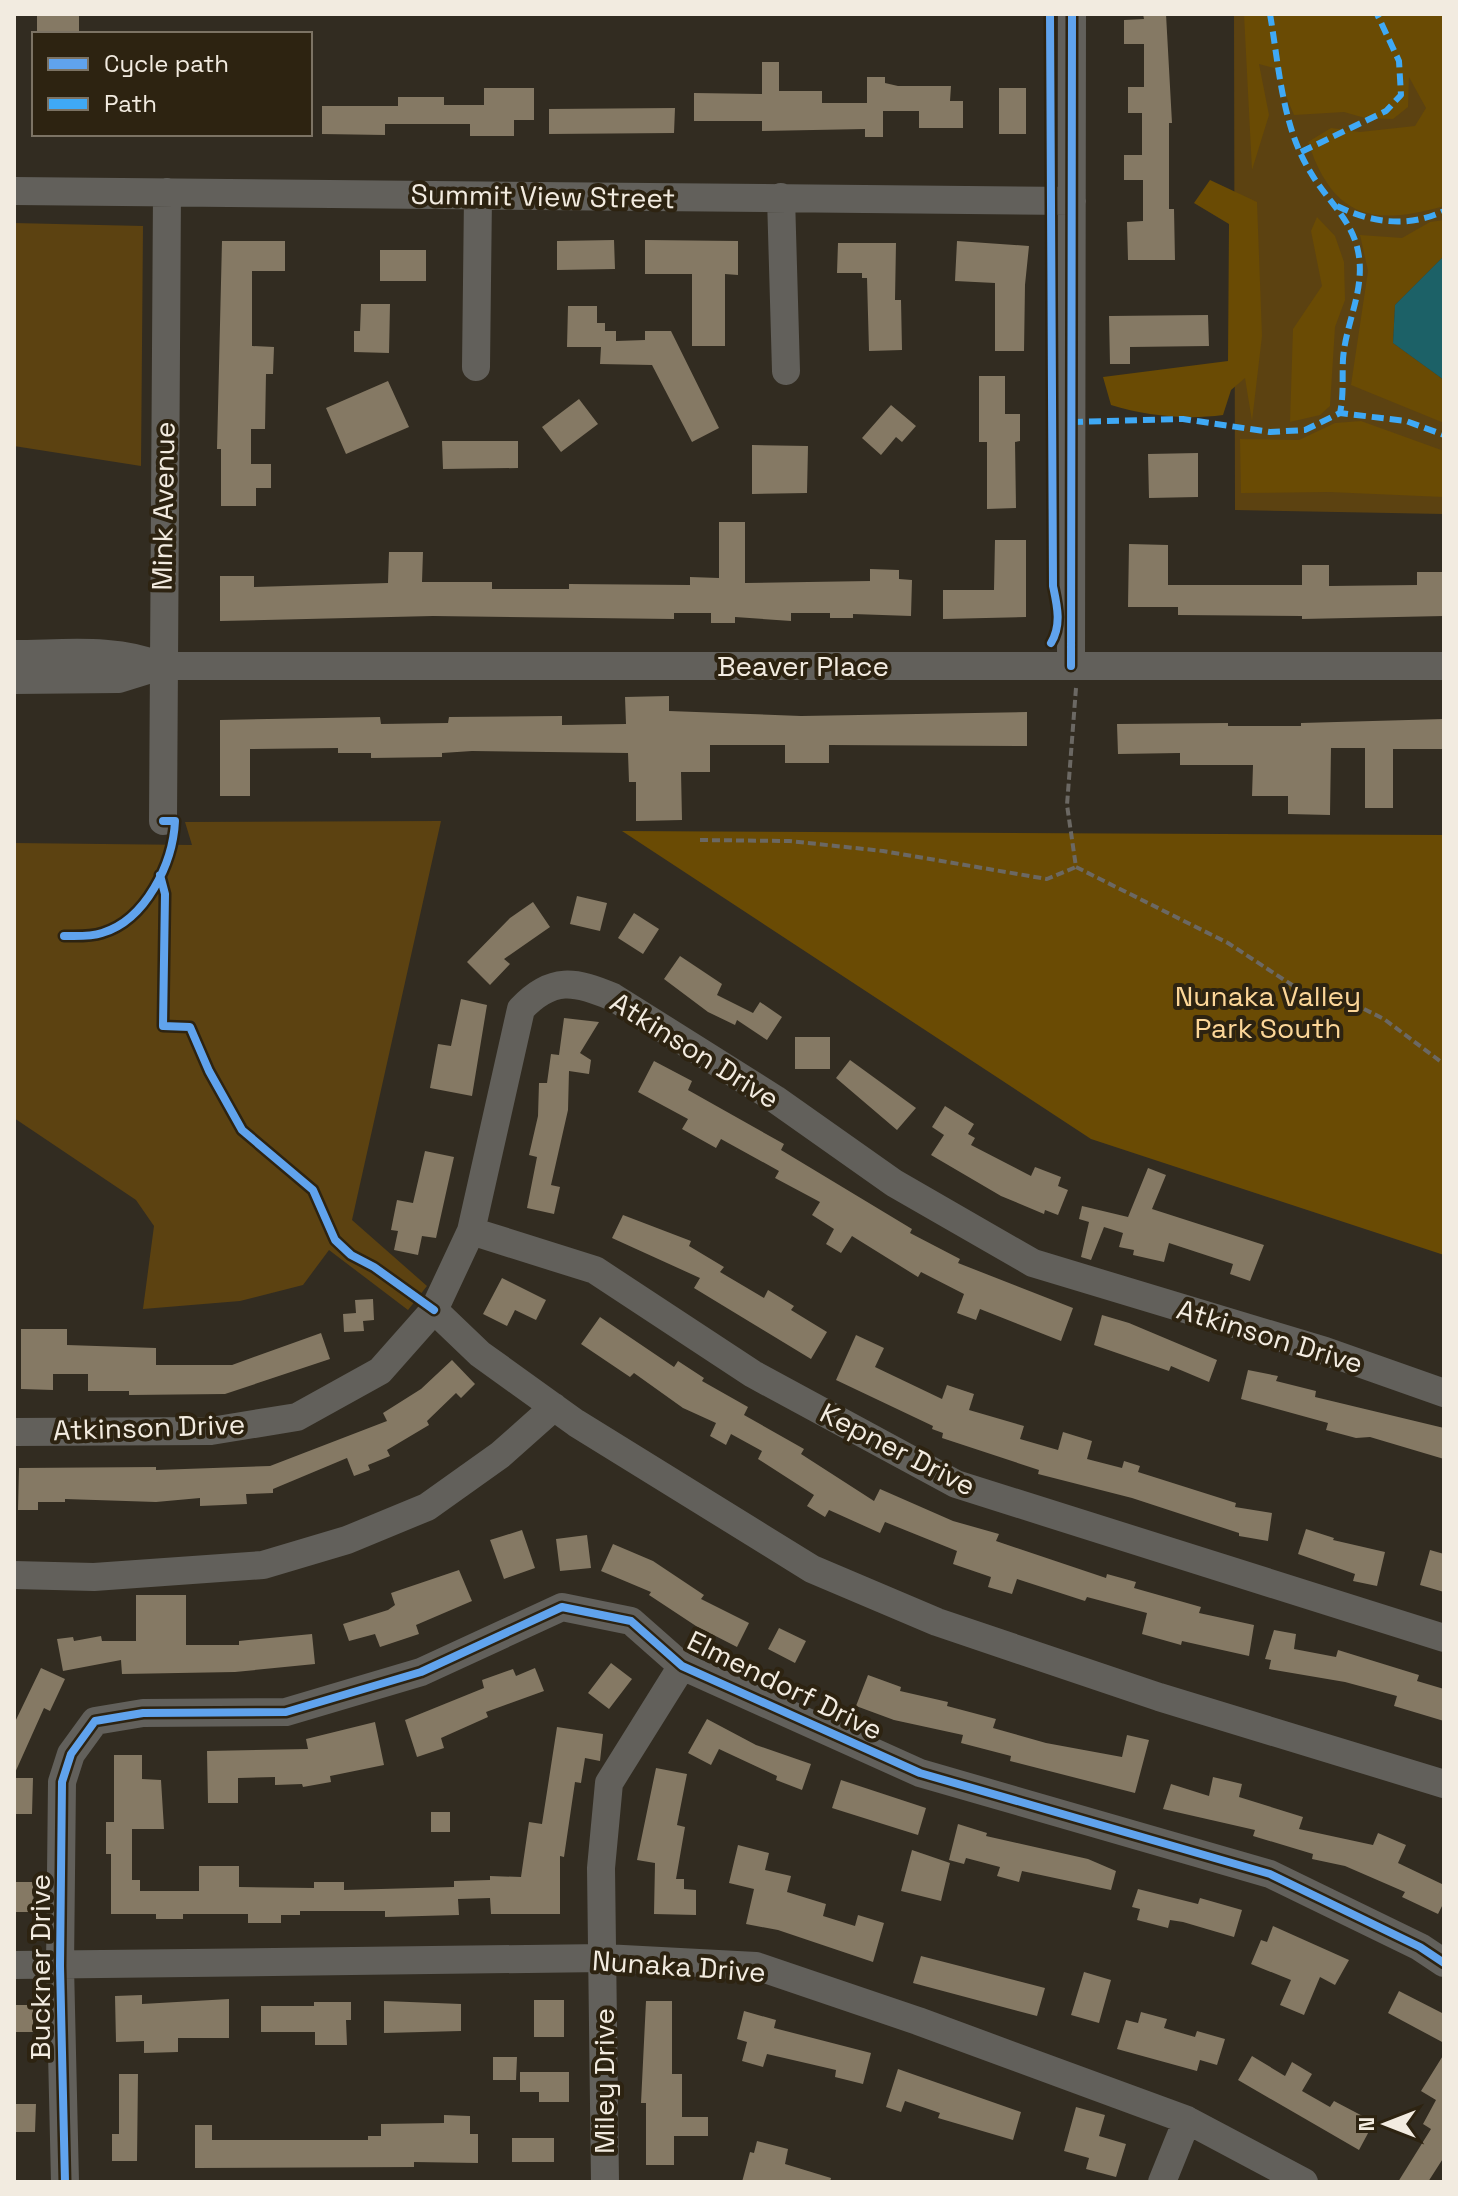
<svg xmlns="http://www.w3.org/2000/svg" width="1458" height="2196" viewBox="0 0 1458 2196" font-family="'Space Grotesk',sans-serif">
	<style>
		.green { fill: #5c4211 }
		.forest { fill: #6a4b04 }
		.water { fill: #1c6167 }
		.building { fill: #857964 }
		.lines { fill: none; stroke-linecap: round; stroke-linejoin: round }
		.path { stroke: #6b6863; stroke-width: 4; stroke-dasharray: 8 4; stroke-linecap: butt }
		.minor { stroke: #62605b; stroke-width: 28 }
		.quiet { stroke: #3fa9f5; stroke-width: 6; stroke-dasharray: 12 6; stroke-linecap: butt }
		.cycleway-casing { stroke: #2d2311; stroke-width: 13 }
		.cycleway { stroke: #60a3ed; stroke-width: 8 }
		.labels { text-anchor: middle; dominant-baseline: central; stroke-width: 8; stroke-linejoin: round; paint-order: stroke }
		.street-label { font-size: 28px; fill: #f2ebe0; stroke: #2d2311 }
		.park-label { font-size: 28px; fill: #fcd698; stroke: #2d2311 }
	</style>
	<rect width="100%" height="100%" fill="#322c21"/>
	<!-- green -->
	<path class="green" d="M1234,14h210v242l-49,49 -2,38 51,37v134l-209,-4z
		M14,223l129,3 -2,240 -127,-20z
		M441,821l-89,399 75,66 -19,24 -79,-60 -26,35 -63,16 -97,8 11,-83 -18,-26 -122,-82v-275l178,2 -7,-23z"/>
	<!-- forest -->
	<path class="forest" d="M1244,14h200v192c-73,21 -111,11 -136,-64l23,-14 29,4 55,-6 11,-18 -17,-31 -1,30 -15,12 -28,-1 -21,-6 -50,3 -20,-47 -15,-4 10,51 -17,55z
		M1210,180l47,22 5,134 -10,85 -7,-43 -14,12 -8,25c-36,5 -77,1 -112,-10l-8,-28 125,-16 1,-137 -35,-21z
		M1317,217l18,19 9,26 1,38 -10,27 -5,79 -10,9 -30,7 3,-93 29,-43 -11,-55z
		M1444,220v36l-49,49 -2,38 51,37v43l-93,-38 17,-114 -8,-36 42,3 28,-16z
		M1361,421l83,30v46l-115,-5 -88,1 -1,-54 59,1 36,-17z
		M622,831l822,4v420l-353,-116z"/>
	<!-- water -->
	<path class="water" d="M1444,256v124l-51,-37 2,-38z"/>
	<!-- building -->
	<path class="building" d="M37,14h42v18l-42,-1z
		M1143,14h23l6,109h-3v86h5l1,51h-47l-1,-38 16,-1v-41h-19v-25h18v-42h-14v-26h16v-43h-20v-24l20,-1z
		M762,62h17v29h43v12h45v-26h18v6l13,3h53l-1,15h13v27h-44v-17h-36v26h-18v-8l-103,2v-10h-68v-28l68,1z
		M484,88h50v32h-20v16h-44v-12h-85v11l-63,-1v-28h76v-9h46v8h40z
		M999,88h27v46h-27z
		M675,108l-1,25 -125,1v-25z
		M614,240l1,29 -58,1v-29z
		M645,240l93,1v34l-13,-1v72h-33v-72h-47z
		M222,241h63v30h-33v75l22,1 -1,27h-7l-1,55h-14v35h20v24h-15v18h-35v-57h-4z
		M957,241l72,5 -4,39 -1,66h-29v-68l-40,-2z
		M838,243h58l-1,57h6l1,50 -33,1 -2,-73h-5v-5h-25z
		M380,250h46v31h-46z
		M361,304h29l-1,49 -35,-1v-21h6z
		M568,306h29v17h8v8h11v10l29,-1v-9h26l48,97 -27,14 -40,-77 -52,-1 1,-17h-34z
		M1208,315l1,31 -79,1v17h-20l-1,-48z
		M979,376h26v38h15v27l-5,1 1,66 -29,1v-67h-8z
		M388,381l21,46 -63,27 -20,-46z
		M579,399l19,25 -37,28 -19,-25z
		M891,405l25,21 -14,16 -6,-5 -15,18 -19,-17z
		M442,441h76v27l-75,1z
		M752,445l56,1 -1,47 -55,1z
		M1198,453v44l-49,1 -1,-44z
		M719,522h26v61l125,-2v-12l29,1v9l13,1 -1,36 -58,-2v4h-23v-5h-39v8l-56,-4v6h-24v-10h-37v6l-241,-3 -213,5v-45h34v11l134,-4 1,-31h34l-1,30h70v7h77v-5l121,1v-8l29,1z
		M995,540h31v77l-83,2v-29h51z
		M1129,544l39,1v40h134v-20h27v21l88,-1v-13h27v44l-142,3v-3l-124,-1v-8h-50z
		M669,696v15l132,5 226,-4v34l-198,-1v18h-44v-18h-75v27h-29l1,48 -46,1v-39h-7l-1,-29 -156,-2 -30,2v4l-71,1v-5h-33v-5l-88,1v47h-30v-76l160,-3 1,7 67,-1 1,-6 113,-1v9l64,-1 -1,-27z
		M1444,719v30h-51v59h-28v-60h-34l-1,67 -42,-1v-18h-36l1,-31h-73v-12l-62,1 -1,-30 111,-1v3h73v-3z
		M577,896l30,7 -7,28 -30,-7z
		M533,902l17,25 -46,32 6,5 -20,21 -23,-23 43,-44z
		M634,913l25,16 -16,25 -25,-16z
		M680,956l42,28 -5,11 36,18 7,-11 22,15 -15,23 -30,-20 -2,5 -27,-13 -44,-33z
		M461,999l26,6 -15,91 -42,-8 8,-44 13,2z
		M564,1018l35,4 -19,31 11,7 -2,14 -20,-3 -1,39 -17,75 9,2 -6,27 -27,-6 10,-51 -8,-2 9,-39 1,-33h8l4,-29 8,1z
		M795,1037h35v32h-35z
		M850,1060l66,48 -19,22 -61,-52z
		M654,1061l38,20 -4,9 96,54 -3,6 131,79 -2,4 50,26 -2,4 115,45 -12,33 -81,-32 -4,11 -19,-7 7,-19 -43,-22 -3,5 -66,-41 -11,17 -15,-9 8,-15 -22,-14 8,-13 -45,-24 4,-7 -58,-32 -5,9 -34,-19 6,-10 -50,-27z
		M945,1106l29,18 -6,10 7,4 -4,7 60,31 4,-9 26,10 -3,9 10,4 -10,25 -13,-5 -1,4 -43,-18 -70,-41 13,-20 -12,-8z
		M425,1151l29,6 -18,81 -14,-2 -4,19 -24,-5 4,-19 -7,-1 6,-30 16,3z
		M1148,1168l18,7 -14,34 112,36 -14,36 -20,-7 3,-10 -64,-21 -5,19 -31,-7 1,-5 -15,-3 4,-14 -19,-6 -13,33 -10,-3 8,-35 -10,-3 3,-13 46,11z
		M623,1215l68,26 -2,5 35,21 -4,5 44,26 4,-8 26,16 -3,4 36,22 -16,27 -117,-71 6,-10 -88,-40z
		M502,1278l44,22 -10,20 -21,-10 -8,16 -24,-12z
		M373,1299l1,21 -11,1 1,10 -20,1 -1,-18 13,-1 -1,-13z
		M1102,1315l27,8 88,37 -8,22 -38,-16 -2,5 -75,-26z
		M600,1317l74,50 4,-6 26,17 -2,3 46,26 -4,8 60,34 -3,5 73,47 6,-12 73,32 46,13 -3,7 110,37 1,-4 29,8 -2,6 67,19 -2,6 55,12 -5,31 -67,-15 -1,4 -39,-11 5,-21 -60,-16 -2,4 -68,-22 -5,15 -24,-7 3,-10 -38,-13 4,-13 -72,-29 -5,11 -51,-23 -4,7 -18,-11 7,-11 -56,-36 4,-8 -31,-17 -5,11 -16,-9 6,-13 -33,-15 -49,-35 -4,4 -49,-33z
		M21,1329h46v16l89,3v17h76l89,-32 9,26 -105,35 -96,1v-4h-41v-17h-35v16l-32,-1z
		M856,1335l28,13 -9,19 67,32 5,-14 27,9 -5,16 55,16 -4,13 38,11 5,-18 29,9 -5,18 35,9 2,-7 16,5 -2,6 98,31 -1,4 37,6 -4,28 -29,-5v-3l-107,-35 -94,-24 1,-4 -97,-32 1,-5 -11,-4 1,-3 -97,-46z
		M452,1360l23,24 -14,14 -5,-5 -29,28 2,4 -42,25 3,6 -22,9 2,5 -16,6 -7,-18 -74,31v4l-27,1 1,10 -47,2v-8l-44,4 -91,-3v3h-27v8h-20l1,-42 137,-1v3l114,-4 117,-45 -4,-8 38,-24z
		M1248,1370l30,6 -2,5 40,10 -1,6 129,31v31l-74,-22 -14,1 -30,-8 2,-7 -87,-24z
		M1306,1529l28,9 -1,2 52,12 -8,34 -24,-5 2,-7 -57,-20z
		M522,1530l13,38 -31,11 -14,-39z
		M587,1535l4,33 -31,3 -4,-32z
		M613,1544l40,17 51,34 -3,4 48,24 -12,24 -41,-21 -47,-31 2,-3 -50,-21z
		M1430,1550l14,4v38l-24,-7z
		M459,1570l13,31 -56,24 3,9 -39,13 -5,-13 -26,7 -6,-17 45,-14 7,-5 -4,-12z
		M136,1595h50v50h53v-4l73,-7 3,30 -80,8 -113,2 -1,-14 -58,11 -6,-32 16,-2 1,4 27,-5 1,5h34z
		M779,1628l27,13 -11,22 -27,-14z
		M1274,1630l22,4 -2,15 42,8 2,-7 81,25 -2,6 27,8v32l-50,-15 3,-10 -52,-14 -76,-13 2,-9 -6,-1z
		M611,1663l21,16 -23,30 -21,-16z
		M41,1668l24,11 -15,32 -6,-3 -30,67v-51z
		M535,1668l9,23 -58,21 2,5 -47,21 3,10 -27,9 -12,-37 79,-32 -2,-8 31,-11 3,7z
		M868,1675l33,12 -1,4 48,11 -1,4 49,13 -3,9 53,15 76,14 5,-22 22,5 -14,53 -125,-32 1,-5 -50,-13 2,-8 -69,-15 -38,-14z
		M707,1719l49,26 55,19 -9,26 -26,-10 1,-4 -58,-27 -8,16 -23,-12z
		M375,1722l9,43 -54,11 1,6 -28,5 -1,-3 -27,1v-8l-37,1v25h-30l-1,-52 101,-2 -2,-10z
		M557,1727l46,7 -3,27 -15,-3 -4,25 -6,-1 -11,75 -4,-1v58h-69l-1,-16 -32,1 1,16 -74,2v-6h-85v4h-19v8h-33v-9h-65v5h-27v-5h-45v-60h-5v-32h8v-67h28v24l19,1 3,49h-32v51h8v11h59v-25h40v21l75,1v-6h30v8l110,-3v-6l36,-1v-4l31,1 8,-55 13,2z
		M656,1768l31,6 -10,51 8,2 -9,52h8v10l12,1v25l-42,-1 1,-51 -18,-3z
		M1213,1777l29,7 -3,13 64,20 -4,12 74,16 5,-12 28,12 -8,18 46,22v17l-6,12 -36,-17 3,-5 -60,-26 -33,-7 1,-5 -60,-18 2,-6 -92,-21 8,-25 38,12z
		M14,1778h19l-1,36h-18z
		M841,1780l85,28 -8,27 -86,-27z
		M431,1812h19v20h-19z
		M958,1824l29,9 -1,3 102,23 28,12 -5,19 -89,-19 -3,11 -22,-6 3,-9 -34,-9 -2,6 -15,-4z
		M738,1845l31,8 -4,17 26,6 -4,16 39,12 -3,12 32,10 3,-11 26,8 -11,39 -95,-32 -32,-6 8,-35 -25,-6z
		M912,1850l38,13 -9,38 -40,-10z
		M14,1882h19l1,30h-20z
		M1138,1889l60,15 2,-6 42,12 -8,27 -51,-15 -13,-2 -2,8 -31,-8 3,-11 -8,-2z
		M1273,1926l76,34 -14,25 -15,-8 -16,38 -24,-10 11,-25 -40,-16 10,-24 6,2z
		M921,1956l124,32 -8,28 -124,-33z
		M1084,1972l27,8 -12,43 -28,-8z
		M1399,1991l45,23v29l-56,-30z
		M142,1995v9l87,-5v39h-51v14l-34,1v-12l-28,1 -1,-46z
		M534,2000h30v37h-30z
		M384,2001l77,3v27l-77,2z
		M646,2001h26v73h10v43h26v19h-34v29h-28v-62h-5z
		M314,2002h37v18h-5l1,25h-32v-13h-54v-26h53z
		M14,2005h19v27h-19z
		M744,2011l32,9 -2,8 97,25 -8,31 -28,-7 1,-7 -69,-16 -4,13 -21,-6 5,-19 -10,-3z
		M1141,2012l26,7 -3,9 31,9 2,-6 28,8 -8,26 -17,-5 -3,11 -80,-22 9,-29 12,3z
		M1444,2054v103l-16,25h-30l33,-53 -8,-5 13,-24 -15,-9z
		M1252,2056l33,20 7,-14 20,12 -10,17 28,16 4,-6 40,21 -15,28 -121,-70z
		M493,2057h24l-1,23h-23z
		M898,2069l123,43 -8,28 -75,-22 2,-5 -35,-12 -4,11 -15,-5z
		M520,2072h49v30h-30v-10h-19z
		M119,2074h19l-1,87h-25v-27h7z
		M14,2104h22l-1,28h-21z
		M1076,2107l29,8 -6,21 27,8 -10,33 -30,-8 3,-11 -25,-7z
		M444,2115l26,1v18h8v29l-64,-1v5l-219,1v-43h17v15h156v-4h13v-12l63,-1z
		M512,2138h42v24h-42z
		M757,2141l31,8 -3,15 46,14 -1,4h-88l8,-30 4,1z"/>
	<g class="lines">
		<!-- path -->
		<path class="path" d="M1076,688l-9,117 9,62 152,76 87,57 45,7 24,12 60,45
			M700,840l89,1 94,10 164,28 29,-12"/>
		<!-- minor -->
		<path class="minor" d="M14,191l1058,10
			M781,197l5,174
			M476,367l2,-171
			M14,654c49,0 102,-7 147,12
			M1071,666l1,-652
			M14,680l105,-1 42,-13h1283
			M163,821l4,-629
			M471,1231l124,39 158,104 203,110 488,154
			M434,1310l46,44 96,69 236,146 125,53 222,75 285,87
			M14,1432l197,-1 86,-14 83,-46 54,-61 37,-79 50,-222c31,-33 54,-28 92,-12l162,102 119,84 139,80 292,88 119,42
			M14,1575l80,2 169,-12 84,-25 80,-33 73,-52 54,-48
			M14,1965l590,-7 152,8 162,55 269,99 117,62
			M65,2182l-5,-216 2,-184 9,-28 24,-33 48,-8 143,-1 135,-40 141,-65 69,14 51,45 238,107 350,101 150,73 24,16
			M605,2182l-4,-314 8,-85 73,-117
			M1162,2182l25,-62"/>
		<!-- quiet -->
		<path class="quiet" d="M1270,14c9,52 12,113 41,159 15,26 41,47 47,78 8,38 -12,70 -15,108 -1,19 1,35 -3,54
			M1301,152l85,-41 15,-16 -2,-34 -22,-47
			M1337,206c35,17 71,22 107,5
			M1071,422l112,-3 87,13 35,-2 35,-17 66,8 38,14"/>
		<defs>
			<path id="cycleway" d="M1050,14l3,572c4,19 9,39 -2,57
				M1071,666l1,-652
				M160,875l5,19 -2,132 27,1 19,44 33,59 71,60 22,50 16,15 23,12 60,43
				M64,936c13,0 26,1 38,-3 44,-13 71,-70 73,-112h-12
				M65,2182l-5,-216 2,-184 9,-28 24,-33 48,-8 143,-1 135,-40 141,-65 69,14 51,45 238,107 350,101 150,73 24,16"/>
		</defs>
		<!-- cycleway casing -->
		<use href="#cycleway" class="cycleway-casing"/>
		<!-- cycleway -->
		<use href="#cycleway" class="cycleway"/>
	</g>
	<g class="labels">
		<!-- street labels -->
		<g class="street-label">
			<text transform="translate(543 196) rotate(1)">Summit View Street</text>
			<text transform="translate(163 506) rotate(-89)">Mink Avenue</text>
			<text x="803" y="666">Beaver Place</text>
			<text transform="translate(695 1050) rotate(32)">Atkinson Drive</text>
			<text transform="translate(1270 1336) rotate(17)">Atkinson Drive</text>
			<text transform="translate(149 1427) rotate(-2)">Atkinson Drive</text>
			<text transform="translate(898 1449) rotate(27)">Kepner Drive</text>
			<text transform="translate(785 1685) rotate(26)">Elmendorf Drive</text>
			<text transform="translate(679 1966) rotate(4)">Nunaka Drive</text>
			<text transform="translate(40 1967) rotate(-90)">Buckner Drive</text>
			<text transform="translate(604 2081) rotate(-90)">Miley Drive</text>
		</g>
		<!-- park labels -->
		<g class="park-label">
			<text x="1268" y="996">Nunaka Valley<tspan x="1268" dy="32">Park South</tspan></text>
		</g>
	</g>
	<!-- border -->
	<rect width="1458" height="2196" fill="none" stroke="#f2ebe0" stroke-width="32"/>
	<!-- legend -->
	<rect x="32" y="32" width="280" height="104" fill="#2d2311" stroke="#7c7364" stroke-width="2"/>
	<rect x="48" y="58" width="40" height="12" fill="#60a3ed" stroke="#7c7364" stroke-width="2"/>
	<text x="104" y="72" font-size="24" fill="#f2ebe0">Cycle path</text>
	<rect x="48" y="98" width="40" height="12" fill="#3fa9f5" stroke="#7c7364" stroke-width="2"/>
	<text x="104" y="112" font-size="24" fill="#f2ebe0">Path</text>
	<!-- north arrow -->
	<g transform="translate(1386 2124) rotate(270)" stroke="#2d2311" stroke-width="6" paint-order="stroke">
	<path d="M0-6L14 30L0 20L-14 30Z" fill="#f2ebe0"/>
	<text y="-12" font-size="22" font-weight="bold" text-anchor="middle" fill="#f2ebe0">N</text>
	</g>
</svg>
